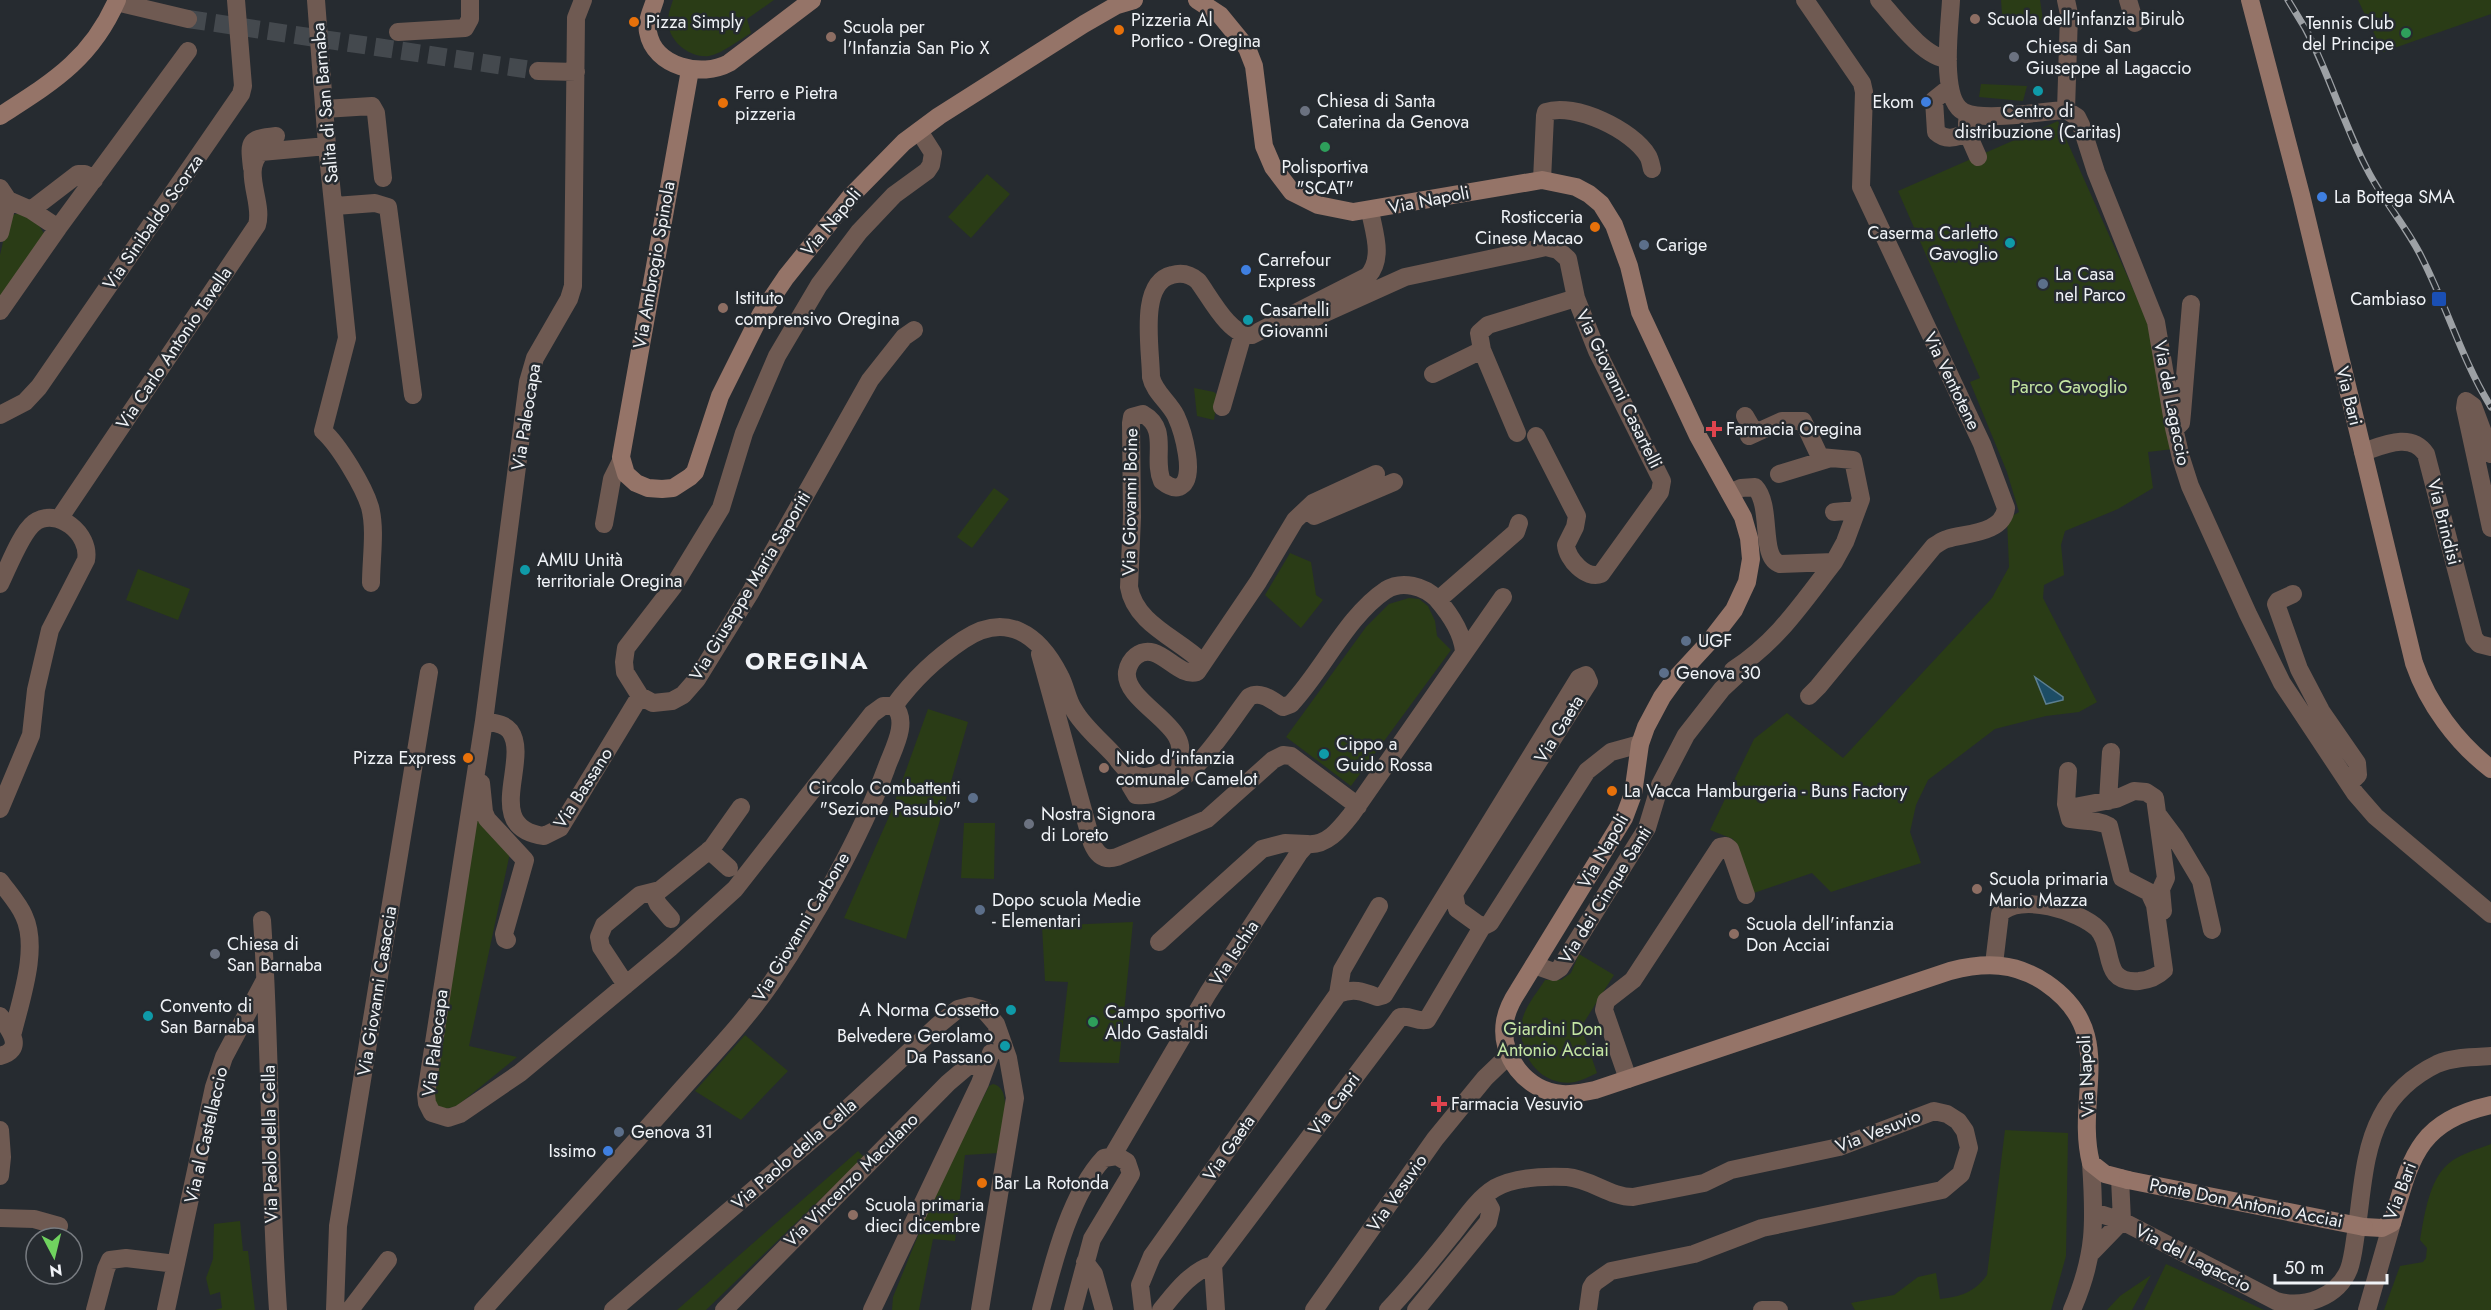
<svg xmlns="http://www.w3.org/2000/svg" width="2491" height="1310" viewBox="0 0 2491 1310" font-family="Jost,sans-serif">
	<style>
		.green { fill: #2a3c16 }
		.water { fill: #1d4d65; stroke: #5c7f91; stroke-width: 1.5 }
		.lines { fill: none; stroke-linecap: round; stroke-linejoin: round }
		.street-tunnel { stroke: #44494e; stroke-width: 18; stroke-dasharray: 18 9; stroke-linecap: butt }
		.street { stroke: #6f5a52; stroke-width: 18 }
		.secondary { stroke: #957468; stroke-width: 18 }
		.rail-casing { stroke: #9da1a5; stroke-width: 7 }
		.rail { stroke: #262b30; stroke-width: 4.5; stroke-dasharray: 14; stroke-linecap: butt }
		.secondary-bridge { stroke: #957468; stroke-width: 18 }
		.education-dot { fill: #8d6e63; stroke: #262b30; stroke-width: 2 }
		.food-dot { fill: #e8710a; stroke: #262b30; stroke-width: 2 }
		.leisure-dot { fill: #2e9e5b; stroke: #262b30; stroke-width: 2 }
		.worship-dot { fill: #6b7280; stroke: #262b30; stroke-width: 2 }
		.culture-dot { fill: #0f9aa8; stroke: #262b30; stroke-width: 2 }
		.shop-dot { fill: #3f7fe0; stroke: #262b30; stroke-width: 2 }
		.service-dot { fill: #5c6f8a; stroke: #262b30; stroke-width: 2 }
		.transit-dot { fill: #1a4fb4; stroke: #262b30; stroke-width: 2 }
		.health-dot { fill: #e0444e; stroke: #262b30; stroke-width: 2 }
		.labels { text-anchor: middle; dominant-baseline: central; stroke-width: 5; stroke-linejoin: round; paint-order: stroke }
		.poi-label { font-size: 18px; fill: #f0f3f7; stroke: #262b30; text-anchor: start }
		.street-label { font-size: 18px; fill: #f0f3f7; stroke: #262b30 }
		.park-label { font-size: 18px; fill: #c5e7a4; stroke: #262b30 }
		.district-label { font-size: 24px; font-weight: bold; letter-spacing: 1.5px; fill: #f0f3f7; stroke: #262b30 }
	</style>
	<rect width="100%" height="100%" fill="#262b30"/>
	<!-- green -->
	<path class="green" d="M673,0h101l-27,19 4,14c-12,7 -28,20 -42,23 -17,2 -36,-11 -40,-28 -3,-9 1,-19 4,-28z
		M2001,0h39l3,20 -40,7z
		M2358,0h133v14l-108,38z
		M1981,84l46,2 -4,15 -44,-4z
		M2058,121l93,208 22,120 -25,3 5,36 -35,21 -53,22 -4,14 3,30 -20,10 -1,13 54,104 -18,10 -33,4 -51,13 -67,51 -12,25 -6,27 11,31 -90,29 -19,-19 -61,21 -18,-55 -23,-9 44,-91 33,-26 56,45 149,-160 17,-31 -2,-48 12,-7 -12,-40 -37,-90 10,-4 -82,-187z
		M987,174l23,20 -39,44 -23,-21z
		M23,212l15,12 7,11 -45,62v-42l9,-39z
		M1194,388l20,4 4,4 -4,24 -17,-4z
		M994,488l15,11 -37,49 -15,-11z
		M1290,553l21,9 5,33 7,5 -22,28 -36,-33z
		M138,569l52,20 -12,31 -52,-20z
		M1409,598l10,1 9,7 7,15 2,15 14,14 -100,136 -65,-49 80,-110 23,-23z
		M928,709l40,13 -62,217 -62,-21 47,-106z
		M477,814l34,34 -42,198 48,11 -60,49c-11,3 -16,4 -24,-5z
		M964,823h31l-1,56 -33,-1z
		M1133,922l-14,141 -60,-1 9,-80 -23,-1 -3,-55z
		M1579,954l35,21 -33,52 16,46c-7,3 -14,7 -22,9 -35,6 -59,-29 -53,-61 3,-15 15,-28 23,-41h16l10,-7z
		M745,1035l43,36 -47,49 -46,-29z
		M993,1084c22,4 8,52 6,69l-34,2 -10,86 -22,-2 -14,71h-27l1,-13 44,-108 52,-103z
		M2005,1130l63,3 -2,123 -15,54h-196l-4,-7 43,-8 24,-18 18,-4 4,26c20,-2 35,-7 47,-24z
		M2491,1144v166h-107l16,-44 23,-4 3,-4 1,-10 -7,-8c4,-22 8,-54 24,-72 11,-13 32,-18 47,-24z
		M858,1151l6,6 -158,153h-29z
		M240,1221l3,30h5l7,59h-40l7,-2 -2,-16 -10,3 -4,-17 7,-19 1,-35z
		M2166,1264l98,46h-120z
		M2151,1275l-19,35h-25l13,-14z"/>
	<!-- water -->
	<path class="water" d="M2035,677l28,20v3l-17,4z"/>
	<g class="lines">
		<!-- street-tunnel -->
		<path class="street-tunnel" d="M188,19l350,52"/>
		<!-- street -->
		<path class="street" d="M316,0l11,146 20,192 -24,93c16,14 41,56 47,76 6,23 1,52 1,76
			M583,0l-7,18 -3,268 -4,13 -34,59 -7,24 -44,339 -58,373 1,9 5,10 16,5 12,-4 60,-41 150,-125 65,-59 137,-175 11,-8h11
			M1805,0l57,83 2,9 -3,95 121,257 24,64c-3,26 -41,25 -59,31 -5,1 -9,5 -13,7l-116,141 -9,9
			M1879,0c16,18 45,58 69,59
			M1951,0c-1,24 -12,100 13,112 22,10 77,-1 102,-2l11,7 4,8 15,47 60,150 18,106 7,30 9,28 58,128 34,69 73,110 20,23 116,98
			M2066,0l3,14 -3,96
			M2128,0l7,23
			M116,2l72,17
			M398,32l67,-4 5,-9v-19
			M538,71l38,1
			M1949,88l-15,12 2,32c10,9 20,6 31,0
			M324,109l48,-3 4,7 7,65
			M1967,122v10l11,25
			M252,168c-3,-27 -4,-29 24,-32
			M1542,180l3,-64 1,-4c28,-10 87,18 102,44 2,3 3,9 4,13
			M0,188l8,12 23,10 27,18 -58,83
			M335,206l40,-3 13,4 25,188
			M31,210l47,-36h7l9,6
			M58,228l130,-177
			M0,233l8,-33
			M1294,327l111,-50 141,-30 12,3 10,9 8,39 21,53 65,130 -2,11 -59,82c-15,6 -34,-15 -35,-29l9,-18 2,-11 -41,-80
			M914,330l-10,7 -34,43 -120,213 -53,86 -14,16 -11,6 -19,2 -13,-7 -15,-24 -1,-10 2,-14 47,-61 48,-79 23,-75 33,-77 42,-71 40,-53 35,-37 33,-24 4,-6 2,-12 -14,-22
			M1433,374l49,-24
			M1222,407l21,-73
			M0,415l25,-13 14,-15 202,-293 2,-8 -7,-86
			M1745,416l7,12 7,3
			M2177,427l4,-4 1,-10 9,-109
			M1517,433l-35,-83 -3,-17 9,-8 88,-27
			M2363,452c21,-7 48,-20 63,2l48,184 5,6 12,3
			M2491,454l-18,-48 -7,-5 -1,7 26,120
			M1779,474l49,-15
			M1730,493l11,-5 14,-1c18,19 4,71 25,77l54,-2 11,-20 16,-43 -8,-39 -33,-3 -17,-36h-21l-33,15
			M1834,512l23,-2
			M1314,516l80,-34
			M59,519l198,-294c7,-23 -16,-54 4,-73l66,-6
			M604,524l8,-45 9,-18
			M0,584c8,-16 21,-51 34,-61 23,-17 57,11 52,37l-36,70 -14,60 -5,45 -31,74
			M2293,594l-15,7 -2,3 23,65 22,42 36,52 1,12 -9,9
			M1438,600l78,-68 3,-9
			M1040,654l52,189c5,12 12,18 25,14l90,-38 66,-59 10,-5 8,1 67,50
			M1202,662c-23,-23 -67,-38 -73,-75l3,-70 -1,-94 1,-6 11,-3c27,15 9,44 19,67 5,4 11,8 17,6 19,-7 3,-58 -3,-71 -7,-14 -22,-24 -25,-39 0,-27 -13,-94 21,-102 10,-3 18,-1 26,6 12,16 32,56 54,54l116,-59c16,-18 6,-44 2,-65
			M1733,670c45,-29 69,-67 101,-108
			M894,706c19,-26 42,-48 69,-66 43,-29 76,-6 97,36 6,11 7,24 14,34 9,16 26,30 39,44 9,10 16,24 32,23 10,-1 21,-5 28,-13 31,-34 -50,-59 -46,-92 1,-6 4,-12 9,-16 22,-17 40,22 61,16l61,-90 37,-62 18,-17 63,-29
			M484,721c9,2 20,2 26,10 21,29 -29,97 34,105l16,-8 80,-132
			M1130,774v11l6,10c48,6 88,-66 113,-98 12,-7 24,4 34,10l8,-3c32,-34 56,-88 95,-114 16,-10 38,-4 51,9 13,15 25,32 27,52
			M481,783l3,29 3,7 38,41 -21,74 1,5 2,1
			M2108,801l3,-49
			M2069,808l47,-9 18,-8 12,1 9,6 11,80 -5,11 2,22
			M2158,815l18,24 25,42 11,49
			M709,850l20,18
			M0,881c8,11 19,23 24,35 15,32 -3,83 -11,116
			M653,893l5,11 13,15
			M262,920c9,130 7,260 16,390
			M1482,927l8,-4 97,-152 24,-19 29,-8
			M1159,942l103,-93 23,-6 22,1
			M1994,964l6,-50c19,-22 80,-3 98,15 17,18 2,55 41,52 10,-1 18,-4 25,-11l-9,-65 -6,-13 -27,-14 -13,-52c-12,-7 -25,-4 -39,-7l-4,-15 2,-33
			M1534,965l20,7 6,-4 87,-140 13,-43 26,-50 36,-46 14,-13
			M626,985l-25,-38 -2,-10 5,-12 36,-30 20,-5 52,-42 29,-41
			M1338,994l4,-24 37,-64
			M0,1016c9,13 26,33 0,40
			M1628,1079l-24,-69 2,-9 27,-21 87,-133 6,-1 4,3 16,46
			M0,1130l2,27 -2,19
			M1113,1155l95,-162 91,-140 8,-9c20,2 33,-15 44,-29l152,-218
			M2094,1212l28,9 154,80c28,8 62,-4 73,-32 4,-11 5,-24 7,-36 6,-38 7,-82 25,-116 11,-23 33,-42 56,-53 16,-7 37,-7 54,-8
			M0,1218l34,1 25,7
			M2092,1252l30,-31 -2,-43
			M1085,1262l9,12 10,36
			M95,1310l11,-41 4,-9 16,-2 50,6
			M166,1310l48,-223 10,-30 41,-77
			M335,1310l3,-84 91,-554
			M350,1310l38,-50
			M483,1310c66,-74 133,-146 198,-220 31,-35 65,-70 91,-108 42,-63 88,-143 114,-213 6,-18 24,-47 8,-63
			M613,1310l222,-190 102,-94 21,-17 12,-3 14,4 12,14 12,34 7,40 -35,212
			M724,1310l224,-227 20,-17 19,-3
			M872,1310l108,-227 11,-30
			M1041,1310c12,-46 29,-116 63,-152l13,-2 10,6 4,12 -39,65 -19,71
			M1143,1310l-3,-25 12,-29 186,-262c15,-6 24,-3 39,3l7,-2 195,-317 7,-3 3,7 -135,212 3,15 25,18
			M1161,1310c14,-17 30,-39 52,-45
			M1216,1310l-3,-45 187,-248c11,-2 16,5 27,3l55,-93
			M1314,1310l121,-171 50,-61 24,-23
			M1388,1310c23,-24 43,-49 63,-74 13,-16 26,-37 44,-48 20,-11 50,-12 72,-11 24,2 43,20 66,20l71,-14 27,-13 108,-23 95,-36 13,3 11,7 7,10 4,17 -8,26 -19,16 -180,38 -68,26 -83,17 -17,12 -3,5 -3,22
			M1416,1310l72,-88 3,-13 -7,-12
			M1762,1310h17
			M2072,1310c24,-55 23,-88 19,-147
			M2367,1310l25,-87"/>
		<!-- secondary -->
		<path class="secondary" d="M655,0c-3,10 -9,21 -7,32 6,35 54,46 81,31l83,-63
			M1197,0l23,15 27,33 7,18 10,80 9,21 19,25 26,13 35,7 189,-32 34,7 13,7 12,10 13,21 15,41 11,46 58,124 45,81 6,21 2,21 -4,23 -13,28 -24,31 -35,38 -13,18 -16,30 -6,17 -7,50 -9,24 -106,173c-6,9 -11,19 -13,30 -6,35 21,70 57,73 11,1 22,-2 33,-4l355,-119c35,-9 65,-9 96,12 73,50 28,113 45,180l14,11 23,6
			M2250,0l51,195 113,468c14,41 43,80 77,106
			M690,70l-69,387 5,17 10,9 12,5 14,1 11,-1 17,-11 5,-5 25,-76 41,-82 25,-37 65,-81 53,-54 35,-26 145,-92 33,-19 17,-5
			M0,116c51,-33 91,-56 117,-116
			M2364,1227l18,1 10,-5c19,-64 24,-101 99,-118"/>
		<defs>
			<path id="rail" d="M2288,0l20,33
				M2305,28c24,45 38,95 62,141 16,32 40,58 55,89 25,49 40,102 69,149"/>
		</defs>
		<!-- rail casing -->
		<use href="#rail" class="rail-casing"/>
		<!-- rail -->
		<use href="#rail" class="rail"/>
		<!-- secondary-bridge -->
		<path class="secondary-bridge" d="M2128,1180l236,47"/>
	</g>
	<!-- markers -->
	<g class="education-dot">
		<circle cx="1975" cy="19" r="6"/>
		<circle cx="831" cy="37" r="6"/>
		<circle cx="723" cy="308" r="6"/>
		<circle cx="1104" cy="768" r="6"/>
		<circle cx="1977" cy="889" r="6"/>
		<circle cx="1734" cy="934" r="6"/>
		<circle cx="853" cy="1215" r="6"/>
	</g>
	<g class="food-dot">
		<circle cx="634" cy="22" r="6"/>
		<circle cx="1119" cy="30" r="6"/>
		<circle cx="723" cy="103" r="6"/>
		<circle cx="1595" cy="227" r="6"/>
		<circle cx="468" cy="758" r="6"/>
		<circle cx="1612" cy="791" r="6"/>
		<circle cx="982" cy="1183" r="6"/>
	</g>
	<g class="leisure-dot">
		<circle cx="2406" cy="33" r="6"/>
		<circle cx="1325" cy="147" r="6"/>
		<circle cx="1093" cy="1022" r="6"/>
	</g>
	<g class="worship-dot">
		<circle cx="2014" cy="57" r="6"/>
		<circle cx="1305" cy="111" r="6"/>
		<circle cx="1029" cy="824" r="6"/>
		<circle cx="215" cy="954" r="6"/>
	</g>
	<g class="culture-dot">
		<circle cx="2038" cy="91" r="6"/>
		<circle cx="2010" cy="243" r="6"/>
		<circle cx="1248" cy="320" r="6"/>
		<circle cx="525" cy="570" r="6"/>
		<circle cx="1324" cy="754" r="6"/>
		<circle cx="1011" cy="1010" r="6"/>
		<circle cx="148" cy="1016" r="6"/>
		<circle cx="1005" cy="1046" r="6"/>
	</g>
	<g class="shop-dot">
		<circle cx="1926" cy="102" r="6"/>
		<circle cx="2322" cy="197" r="6"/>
		<circle cx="1246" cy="270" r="6"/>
		<circle cx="608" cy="1151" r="6"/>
	</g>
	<g class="service-dot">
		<circle cx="1644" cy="245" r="6"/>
		<circle cx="2043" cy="284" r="6"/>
		<circle cx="1686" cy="641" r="6"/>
		<circle cx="1664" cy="673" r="6"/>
		<circle cx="973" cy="798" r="6"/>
		<circle cx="980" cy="910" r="6"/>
		<circle cx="619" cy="1132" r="6"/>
	</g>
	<rect class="transit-dot" x="2431" y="291" width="16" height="16" rx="3"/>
	<g class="health-dot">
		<path d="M1711 420h6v6h6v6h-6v6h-6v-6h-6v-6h6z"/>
		<path d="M1436 1095h6v6h6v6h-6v6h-6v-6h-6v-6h6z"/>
	</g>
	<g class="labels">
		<!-- poi labels -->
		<g class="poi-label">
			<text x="1987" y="19">Scuola dell'infanzia Birulò</text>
			<text x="1131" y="20">Pizzeria Al<tspan x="1131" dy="21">Portico - Oregina</tspan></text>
			<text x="646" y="22">Pizza Simply</text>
			<text x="2394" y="23" text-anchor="end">Tennis Club<tspan x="2394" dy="21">del Principe</tspan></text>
			<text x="843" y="27">Scuola per<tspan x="843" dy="21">l'Infanzia San Pio X</tspan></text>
			<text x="2026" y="47">Chiesa di San<tspan x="2026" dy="21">Giuseppe al Lagaccio</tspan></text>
			<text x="735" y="93">Ferro e Pietra<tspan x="735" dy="21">pizzeria</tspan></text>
			<text x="1317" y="101">Chiesa di Santa<tspan x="1317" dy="21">Caterina da Genova</tspan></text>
			<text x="1914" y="102" text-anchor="end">Ekom</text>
			<text x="2038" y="111" text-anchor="middle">Centro di<tspan x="2038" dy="21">distribuzione (Caritas)</tspan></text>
			<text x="1325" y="167" text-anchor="middle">Polisportiva<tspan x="1325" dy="21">"SCAT"</tspan></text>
			<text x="2334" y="197">La Bottega SMA</text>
			<text x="1583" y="217" text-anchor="end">Rosticceria<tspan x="1583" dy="21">Cinese Macao</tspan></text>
			<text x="1998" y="233" text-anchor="end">Caserma Carletto<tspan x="1998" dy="21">Gavoglio</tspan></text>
			<text x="1656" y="245">Carige</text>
			<text x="1258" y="260">Carrefour<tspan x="1258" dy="21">Express</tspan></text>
			<text x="2055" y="274">La Casa<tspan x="2055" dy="21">nel Parco</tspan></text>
			<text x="735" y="298">Istituto<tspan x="735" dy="21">comprensivo Oregina</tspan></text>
			<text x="2426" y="299" text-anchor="end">Cambiaso</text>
			<text x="1260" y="310">Casartelli<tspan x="1260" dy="21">Giovanni</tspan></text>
			<text x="1726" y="429">Farmacia Oregina</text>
			<text x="537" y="560">AMIU Unità<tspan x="537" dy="21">territoriale Oregina</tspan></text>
			<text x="1698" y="641">UGF</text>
			<text x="1676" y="673">Genova 30</text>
			<text x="1336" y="744">Cippo a<tspan x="1336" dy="21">Guido Rossa</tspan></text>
			<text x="456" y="758" text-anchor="end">Pizza Express</text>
			<text x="1116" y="758">Nido d'infanzia<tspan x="1116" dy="21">comunale Camelot</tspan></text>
			<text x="961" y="788" text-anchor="end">Circolo Combattenti<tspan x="961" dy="21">"Sezione Pasubio"</tspan></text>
			<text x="1624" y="791">La Vacca Hamburgeria - Buns Factory</text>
			<text x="1041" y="814">Nostra Signora<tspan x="1041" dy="21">di Loreto</tspan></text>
			<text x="1989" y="879">Scuola primaria<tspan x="1989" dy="21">Mario Mazza</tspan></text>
			<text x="992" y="900">Dopo scuola Medie<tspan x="992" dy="21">- Elementari</tspan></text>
			<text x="1746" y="924">Scuola dell'infanzia<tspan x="1746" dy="21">Don Acciai</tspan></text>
			<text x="227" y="944">Chiesa di<tspan x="227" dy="21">San Barnaba</tspan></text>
			<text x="160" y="1006">Convento di<tspan x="160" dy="21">San Barnaba</tspan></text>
			<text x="999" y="1010" text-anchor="end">A Norma Cossetto</text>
			<text x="1105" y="1012">Campo sportivo<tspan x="1105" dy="21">Aldo Gastaldi</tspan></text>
			<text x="993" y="1036" text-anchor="end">Belvedere Gerolamo<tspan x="993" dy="21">Da Passano</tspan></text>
			<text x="1451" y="1104">Farmacia Vesuvio</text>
			<text x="631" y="1132">Genova 31</text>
			<text x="596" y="1151" text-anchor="end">Issimo</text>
			<text x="994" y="1183">Bar La Rotonda</text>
			<text x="865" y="1205">Scuola primaria<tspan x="865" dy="21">dieci dicembre</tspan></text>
		</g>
		<!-- street labels -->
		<g class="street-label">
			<text transform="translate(325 103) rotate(-95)">Salita di San Barnaba</text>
			<text transform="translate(1429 200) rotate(-11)">Via Napoli</text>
			<text transform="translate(153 222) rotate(-55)">Via Sinibaldo Scorza</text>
			<text transform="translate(831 222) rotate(-50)">Via Napoli</text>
			<text transform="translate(654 265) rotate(-80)">Via Ambrogio Spinola</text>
			<text transform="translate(174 348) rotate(-56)">Via Carlo Antonio Tavella</text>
			<text transform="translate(1952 381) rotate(64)">Via Ventotene</text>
			<text transform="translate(1619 389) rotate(64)">Via Giovanni Casartelli</text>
			<text transform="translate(2349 396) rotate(76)">Via Bari</text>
			<text transform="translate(2172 403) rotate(79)">Via del Lagaccio</text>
			<text transform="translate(526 417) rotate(-81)">Via Paleocapa</text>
			<text transform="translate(1130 502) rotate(-89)">Via Giovanni Boine</text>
			<text transform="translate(2444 522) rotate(76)">Via Brindisi</text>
			<text transform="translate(750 586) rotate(-59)">Via Giuseppe Maria Saporiti</text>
			<text transform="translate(1559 729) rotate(-58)">Via Gaeta</text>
			<text transform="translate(583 788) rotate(-57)">Via Bassano</text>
			<text transform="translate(1603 851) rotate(-60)">Via Napoli</text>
			<text transform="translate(1605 895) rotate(-58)">Via dei Cinque Santi</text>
			<text transform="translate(801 927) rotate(-59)">Via Giovanni Carbone</text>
			<text transform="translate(1234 953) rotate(-57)">Via Ischia</text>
			<text transform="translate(377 991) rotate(-81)">Via Giovanni Casaccia</text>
			<text transform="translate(435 1043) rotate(-83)">Via Paleocapa</text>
			<text transform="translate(2086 1076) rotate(-93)">Via Napoli</text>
			<text transform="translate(1334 1104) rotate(-53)">Via Capri</text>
			<text transform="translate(1878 1131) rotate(-21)">Via Vesuvio</text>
			<text transform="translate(206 1135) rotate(-77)">Via al Castellaccio</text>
			<text transform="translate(270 1144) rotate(-91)">Via Paolo della Cella</text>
			<text transform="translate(1229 1148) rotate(-55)">Via Gaeta</text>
			<text transform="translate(794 1154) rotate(-41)">Via Paolo della Cella</text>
			<text transform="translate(851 1180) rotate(-45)">Via Vincenzo Maculano</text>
			<text transform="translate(2400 1191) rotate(-69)">Via Bari</text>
			<text transform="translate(1397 1193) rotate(-55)">Via Vesuvio</text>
			<text transform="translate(2246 1203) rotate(11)">Ponte Don Antonio Acciai</text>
			<text transform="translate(2193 1258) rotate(27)">Via del Lagaccio</text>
		</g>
		<!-- park labels -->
		<g class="park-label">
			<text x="2069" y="387">Parco Gavoglio</text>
			<text x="1553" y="1029">Giardini Don<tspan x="1553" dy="21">Antonio Acciai</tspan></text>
		</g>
		<!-- district labels -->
		<g class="district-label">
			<text x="807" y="660">OREGINA</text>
		</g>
	</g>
	<!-- north arrow -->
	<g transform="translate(54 1256) rotate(173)"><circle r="28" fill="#262b30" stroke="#777b80" stroke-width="1.5"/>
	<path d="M0-4.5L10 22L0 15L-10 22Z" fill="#70d35f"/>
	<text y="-9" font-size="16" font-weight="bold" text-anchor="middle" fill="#f0f3f7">N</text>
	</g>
	<!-- scale -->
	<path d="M2275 1274v9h112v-9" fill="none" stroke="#f0f3f7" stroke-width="3"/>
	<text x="2284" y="1274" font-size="18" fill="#f0f3f7" stroke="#262b30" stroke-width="4.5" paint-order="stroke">50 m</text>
</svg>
